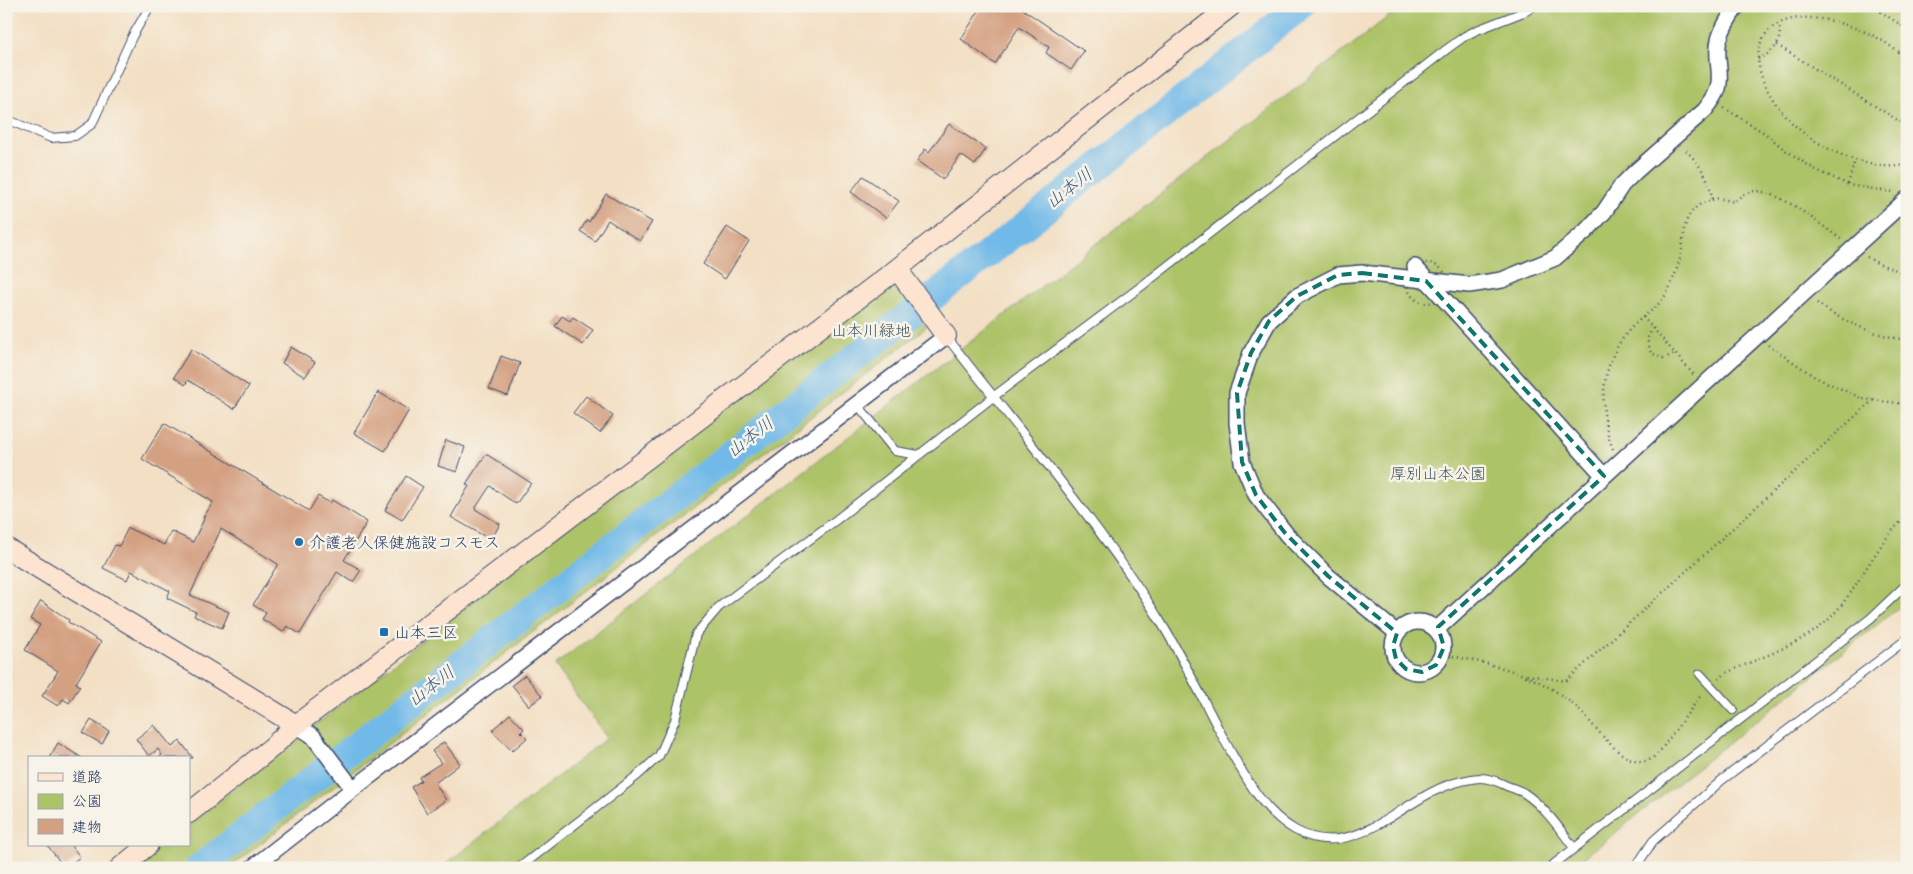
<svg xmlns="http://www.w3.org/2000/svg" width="1913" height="874" viewBox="0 0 1913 874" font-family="Sriracha,'Klee One',sans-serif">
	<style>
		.green { fill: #adc368; stroke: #647963 }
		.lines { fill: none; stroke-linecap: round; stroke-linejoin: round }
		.river { stroke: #71b9e8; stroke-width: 28 }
		.building { fill: #d4a082 }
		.lane-casing { stroke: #3b496d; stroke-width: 10 }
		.street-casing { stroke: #3b496d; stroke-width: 18 }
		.secondary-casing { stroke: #3b496d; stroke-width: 22 }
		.path { stroke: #3b496d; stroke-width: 2.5; stroke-dasharray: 1 4; stroke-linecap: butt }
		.lane { stroke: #fff; stroke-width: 8 }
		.street { stroke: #fff; stroke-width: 15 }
		.secondary { stroke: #fde4d0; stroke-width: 20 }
		.marked { fill: none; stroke: #0f766e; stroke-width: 4; stroke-dasharray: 10 6; stroke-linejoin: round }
		.poi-dot { fill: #1f6fb2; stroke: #f7f3e8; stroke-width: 2 }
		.labels { text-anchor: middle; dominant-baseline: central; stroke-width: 5; stroke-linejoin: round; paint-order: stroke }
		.park-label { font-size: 16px; fill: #405460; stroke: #f7f3e8 }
		.poi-label { font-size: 16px; fill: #1b2f5e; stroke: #f7f3e8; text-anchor: start }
		.water-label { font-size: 18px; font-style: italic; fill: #355887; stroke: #f7f3e8 }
	</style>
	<rect width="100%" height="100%" fill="#f7f3e8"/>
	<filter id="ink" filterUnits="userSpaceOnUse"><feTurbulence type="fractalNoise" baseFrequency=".02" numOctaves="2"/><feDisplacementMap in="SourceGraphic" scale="10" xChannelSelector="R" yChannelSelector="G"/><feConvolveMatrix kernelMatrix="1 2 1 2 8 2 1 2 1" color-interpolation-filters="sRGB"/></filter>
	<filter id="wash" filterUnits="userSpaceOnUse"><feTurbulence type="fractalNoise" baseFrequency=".0096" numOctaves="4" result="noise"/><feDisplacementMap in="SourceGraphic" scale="20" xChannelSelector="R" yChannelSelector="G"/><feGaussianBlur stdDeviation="1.12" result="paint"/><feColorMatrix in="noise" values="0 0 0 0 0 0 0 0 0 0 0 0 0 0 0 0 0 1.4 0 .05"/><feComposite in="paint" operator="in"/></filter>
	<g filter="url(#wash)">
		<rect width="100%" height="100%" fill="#f3dfc3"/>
		<!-- green -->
		<path class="green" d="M1402,6h505v595l-336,267h-1130l166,-130 -52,-73z
			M888,275l39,52 -698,541h-96l29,-23h27v-21z"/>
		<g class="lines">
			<!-- river -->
			<path class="river" d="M199,868l834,-649 268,-213"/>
		</g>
		<g id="blocks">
			<!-- building -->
			<path class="building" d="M982,6h36l66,45 -13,19 -25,-17 3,-6 -30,-20 -24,37 -34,-25z
				M949,124l37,25 -11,16 -14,-10 -18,24 -26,-18 8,-12 4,3z
				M863,176l36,25 -13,17 -35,-26z
				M606,194l46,28 -12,19 -32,-21 -13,21 -15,-10 7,-11 2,2z
				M727,227l22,14 -24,38 -22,-15z
				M562,316l8,5 3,-4 20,13 -10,15 -28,-19z
				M291,347l24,15 -10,15 -23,-14z
				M191,349l58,37 -15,23 -46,-29 -3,5 -11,-8z
				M501,356l19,7 -12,33 -19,-7z
				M378,392l31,18 -24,41 -31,-18z
				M586,396l27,20 -13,17 -27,-20z
				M164,423l145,88 9,-15 12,7 2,-3 35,22 -23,38 17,10 -8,12 -16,-10 -37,62 -13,-8 -4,6 -21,-13 4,-6 -13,-8 25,-41 -57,-35 -31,66 39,17 -7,16 -28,-12 2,-4 -29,-14 3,-7 -39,-20 -4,9 -24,-12 12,-23 4,1 9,-18 36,17 7,-14 22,11 11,-23 -1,-1 10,-16 -71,-43z
				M446,440l19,7 -8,25 -19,-6z
				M486,454l45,29 -15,21 -26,-18 -15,23 25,15 -9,16 -40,-23 18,-31 -3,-2z
				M406,476l17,11 -21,33 -17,-10z
				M41,601l28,19 -1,2 33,20 -25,41 4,3 -11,17 -6,-4 -5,7 -16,-10 16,-25 -33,-21 15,-25 -10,-6z
				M525,675l17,21 -13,10 -17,-21z
				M510,714l14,15 -3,3 6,6 -15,13 -20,-21z
				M91,720l18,11 -7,13 -19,-11z
				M154,725l18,22 8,-6 13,17h-35l4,-3 -4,-6 -9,7 -13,-17z
				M444,742l16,22 -25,19 11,17 -19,13 -16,-26 10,-6 -2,-4 22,-14 -9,-12z
				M58,743l24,15h-33z
				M47,845h24l9,12 -15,11z"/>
		</g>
	</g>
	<g filter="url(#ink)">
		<use href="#blocks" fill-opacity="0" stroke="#3b496d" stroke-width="1"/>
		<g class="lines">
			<defs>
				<path id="lane" d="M6,119l45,19 24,-2 17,-12 40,-87 18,-31
					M946,336c73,95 153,186 216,288 23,38 43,80 64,119 18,32 36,68 69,87 63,35 109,-37 167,-49 5,-1 12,-3 18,-3 9,0 19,4 27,8 5,2 12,4 17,7 20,13 36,36 50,55
					M857,404l38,47 24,4
					M1700,674l33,36
					M519,868l119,-93 21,-19 16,-36 21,-86 23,-27 117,-87 157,-123 150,-112 304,-236 18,-13 12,-6 49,-19 8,-5
					M1549,868l322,-250 36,-34
					M1635,868l18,-27 69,-61 185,-141"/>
				<path id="street" d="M1415,267l189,209
					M1393 647a25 25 0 1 1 50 0a25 25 0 1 1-50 0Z
					M1437,629l470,-430
					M1397,633l-69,-57 -41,-41 -31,-40 -14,-33 -5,-39v-30l14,-40 18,-32 28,-25 41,-21 24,-2 107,12 33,-5 53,-22 31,-27 18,-19 18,-27 13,-13 70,-62c6,-8 13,-16 14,-27 2,-14 -4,-29 0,-43 3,-12 11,-24 18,-34
					M296,725l17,11 40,53
					M252,868l101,-79 593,-453"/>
				<path id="secondary" d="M897,269l49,67
					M6,548l290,177
					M189,813l82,-65 25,-23 601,-456 334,-263
					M120,868l28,-23"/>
			</defs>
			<!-- lane casing -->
			<use href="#lane" class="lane-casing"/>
			<!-- street casing -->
			<use href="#street" class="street-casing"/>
			<!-- secondary casing -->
			<use href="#secondary" class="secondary-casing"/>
			<!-- path -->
			<path class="path" d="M1872,6l35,23
				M1777,45l130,81
				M1907,58c-11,-8 -23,-17 -35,-23 -28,-13 -84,-31 -107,0 -22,31 14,80 39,98 9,7 19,13 29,18 21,10 51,20 74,13
				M1758,59c17,-8 24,-16 21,-34
				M1724,108l42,26 19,16 29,19 35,16 44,7
				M1848,184l7,-24
				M1712,200l7,-2 15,4c4,-4 9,-8 16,-10 24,-7 72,34 92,48
				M1867,257l10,6 30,11
				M1407 283a20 20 0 1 1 40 0a20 20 0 1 1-40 0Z
				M1817,303c26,19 57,32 90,37
				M1643,317l51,58
				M1653,328l-6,11 4,14 12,5 12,-4
				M1768,345l47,32 48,22 44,5
				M1613,449c-17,-41 -12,-91 21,-124 10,-10 25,-18 32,-31 7,-12 12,-27 15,-40 3,-12 2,-30 9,-40 6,-8 13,-12 22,-14 -1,-22 -14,-37 -28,-52
				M1443,654c50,11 95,18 134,54 14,13 36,44 52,50 15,6 21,4 31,-7l42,-57
				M1527,675l39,6 307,-281
				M1719,679l7,-6c30,-14 79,-30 102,-53 30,-29 48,-78 79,-104"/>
			<!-- lane -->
			<use href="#lane" class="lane"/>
			<!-- street -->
			<use href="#street" class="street"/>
			<!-- secondary -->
			<use href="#secondary" class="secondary"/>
		</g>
	</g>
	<!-- marked area -->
	<path class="marked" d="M1362,273l64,8 178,195 -166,151 6,20 -8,18 -14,7 -16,-3 -10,-10 -3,-13 4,-13 -69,-57 -43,-43 -29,-38 -14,-33 -5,-69 14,-40 18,-32 28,-25 41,-21z"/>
	<!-- markers -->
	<g class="poi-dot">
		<circle cx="299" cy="542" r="5"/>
		<rect x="379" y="627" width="10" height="10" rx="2.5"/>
	</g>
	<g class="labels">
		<!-- park labels -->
		<g class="park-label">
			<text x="871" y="330">山本川緑地</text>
			<text x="1438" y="473">厚別山本公園</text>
		</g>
		<!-- poi labels -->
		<g class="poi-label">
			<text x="309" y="542">介護老人保健施設コスモス</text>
			<text x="394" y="632">山本三区</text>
		</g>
		<!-- water labels -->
		<g class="water-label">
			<text transform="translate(1069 188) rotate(-38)">山本川</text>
			<text transform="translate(750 437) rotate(-38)">山本川</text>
			<text transform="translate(431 686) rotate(-38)">山本川</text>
		</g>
	</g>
	<!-- margin -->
	<rect width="1913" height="874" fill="none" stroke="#f7f3e8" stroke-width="25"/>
	<!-- legend -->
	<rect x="28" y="756" width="162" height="90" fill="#f7f3e8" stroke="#9fa5b1"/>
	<rect x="38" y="773" width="25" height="8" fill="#fde4d0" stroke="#9fa5b1"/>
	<text x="72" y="782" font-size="15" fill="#1b2f5e">道路</text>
	<rect x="38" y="794" width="25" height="15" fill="#adc368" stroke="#9fa5b1"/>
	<text x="72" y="806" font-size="15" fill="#1b2f5e">公園</text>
	<rect x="38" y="819" width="25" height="15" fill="#d4a082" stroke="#9fa5b1"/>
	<text x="72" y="832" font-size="15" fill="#1b2f5e">建物</text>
</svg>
